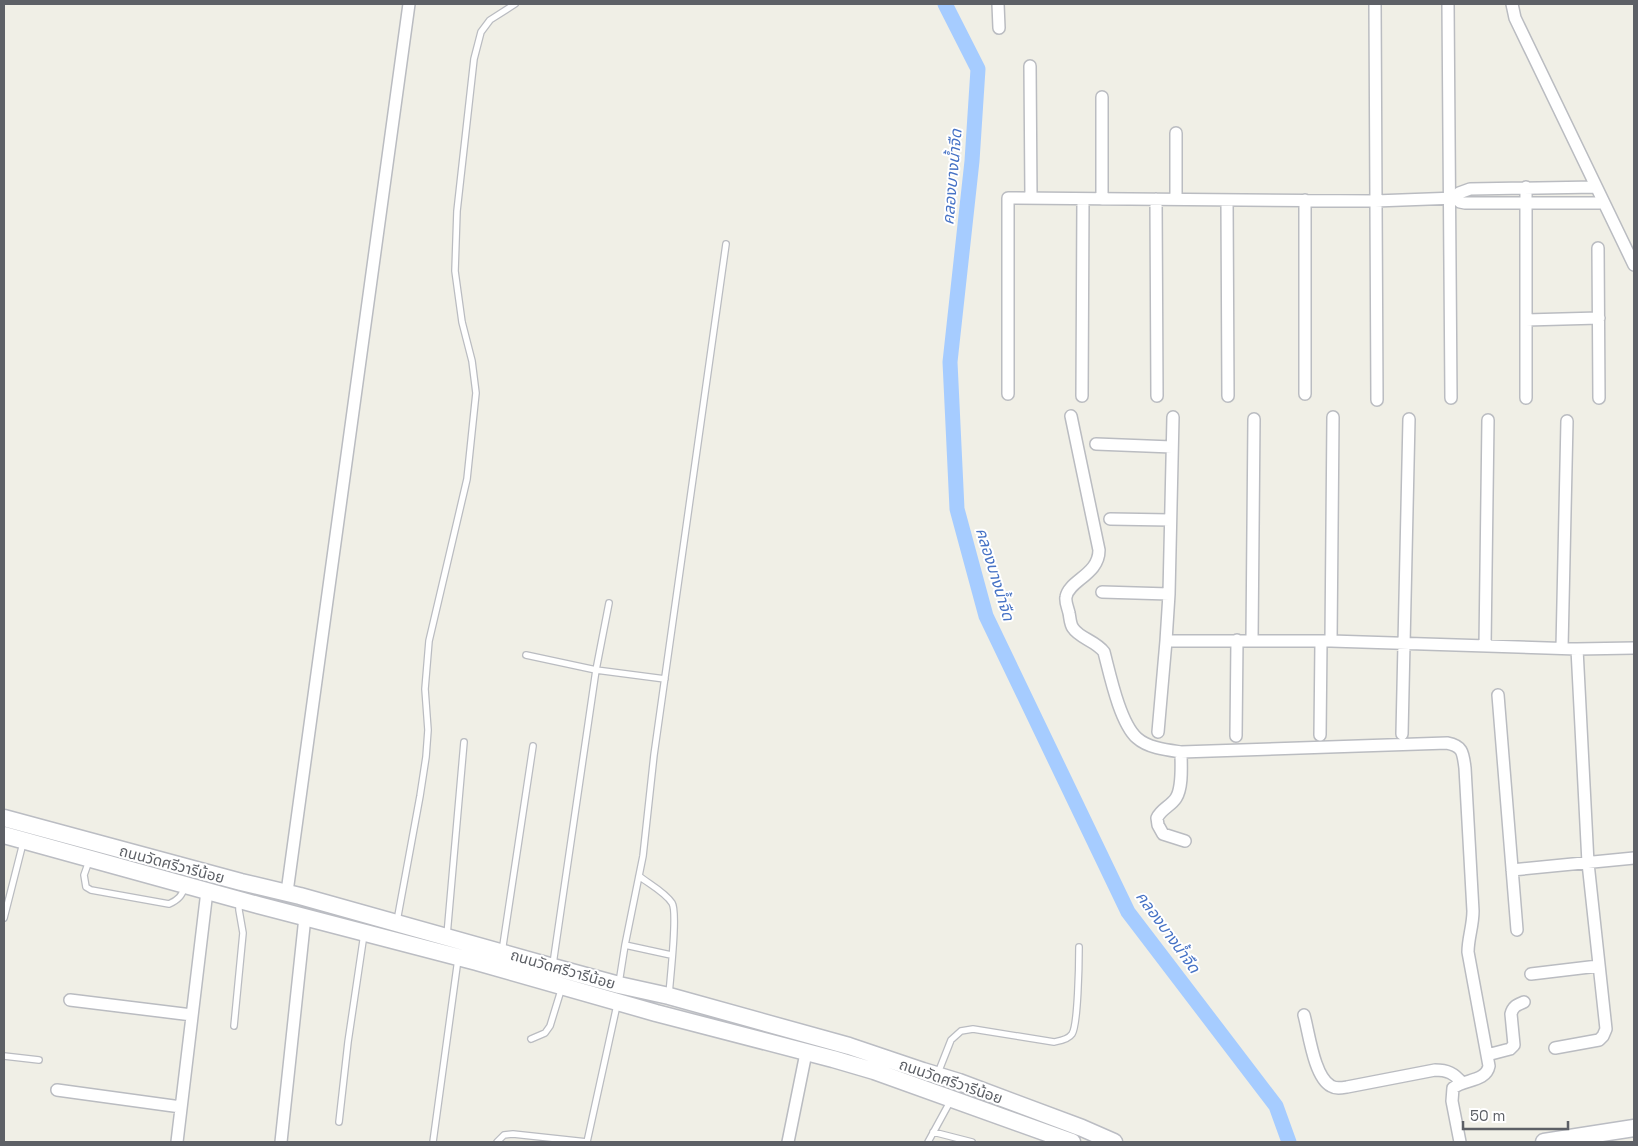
<svg xmlns="http://www.w3.org/2000/svg" width="1638" height="1146" viewBox="0 0 1638 1146" font-family="'Space Grotesk','Noto Sans Thai',sans-serif">
	<style>
		.lines { fill: none; stroke-linecap: round; stroke-linejoin: round }
		.canal { stroke: #a6ccff; stroke-width: 15 }
		.service-casing { stroke: #babcc1; stroke-width: 8 }
		.minor-casing { stroke: #babcc1; stroke-width: 14 }
		.secondary-casing { stroke: #bbbdc3; stroke-width: 19 }
		.service { stroke: #fff; stroke-width: 5.5 }
		.minor { stroke: #fff; stroke-width: 11 }
		.secondary { stroke: #fff; stroke-width: 16 }
		.labels { text-anchor: middle; dominant-baseline: central; stroke-width: 4; stroke-linejoin: round; paint-order: stroke }
		.street-label { font-size: 15px; fill: #5d6066; stroke: #fff }
		.water-label { font-size: 16px; font-style: italic; fill: #4672c5; stroke: #fff }
	</style>
	<rect width="100%" height="100%" fill="#f0efe6"/>
	<g class="lines">
		<!-- canal -->
		<path class="canal" d="M945,4l33,65 -6,92 -22,201 7,147 29,107 142,296 148,194 13,36"/>
		<defs>
			<path id="service" d="M526,655l70,15 69,9
				M89,861l-5,14 2,12 5,3 78,14c9,-4 13,-8 16,-18
				M639,876c10,8 26,16 33,27 6,9 -2,76 -3,92
				M4,918l19,-75
				M397,921l23,-125 6,-39 2,-27 -3,-41 4,-48 38,-162 9,-86 -4,-32 -10,-39 -7,-51 2,-60 17,-152 7,-27 9,-12 25,-16
				M447,935l17,-193
				M625,945l46,10
				M502,952l31,-206
				M553,964l43,-294 13,-67
				M619,983l6,-38 18,-89 11,-101 72,-511
				M234,1026l9,-93 -4,-23v-8
				M531,1039l14,-6 5,-7 12,-39
				M4,1056l35,4
				M938,1073l13,-33 10,-9 12,-2 81,13c5,-1 14,-2 18,-8 6,-9 7,-71 7,-87
				M339,1122l9,-80 16,-108
				M933,1132l39,10
				M433,1142l25,-183
				M497,1142l7,-7 9,-1 74,8
				M587,1142l30,-137
				M928,1142l23,-42"/>
			<path id="minor" d="M998,4l1,24
				M1375,4l2,396
				M1448,4l3,394
				M1512,4l3,14 119,247
				M1030,66l1,132
				M1456,198l3,-5 11,-4 126,-2
				M1102,199v-102
				M1156,199l1,197
				M1176,199v-66
				M1227,200l1,196
				M1305,200v194
				M1598,248l1,150
				M1526,320l73,-2
				M1008,394v-196l367,3 81,-3 4,4 5,1h139
				M1082,396l1,-197
				M1526,398v-211
				M1071,416l28,134c0,25 -30,30 -33,47 -1,5 2,11 3,16 1,4 1,11 4,15 6,10 23,13 31,24 6,23 16,71 33,86 11,10 30,12 44,14l266,-9c16,3 16,10 18,25l8,143c0,15 -5,27 -5,41l21,114c-3,16 -25,13 -36,22l-1,13 8,41
				M1096,444l76,3
				M1110,519l60,1
				M1102,592l67,2
				M1252,640l2,-221
				M1166,641l3,-47 4,-177
				M1331,641l2,-224
				M1485,646l3,-226
				M1562,648l5,-227
				M1498,695l19,235
				M1158,732l8,-91h165l246,8 57,-1
				M1402,734l7,-315
				M1320,735l1,-93
				M1236,736l1,-96
				M1181,752c0,13 2,35 -5,46 -5,8 -15,11 -19,20l1,7 5,9 22,7
				M1512,870l122,-12
				M287,892l122,-888
				M1531,974l67,-8
				M70,1000l122,15
				M1304,1015c5,18 10,62 27,71 5,3 10,2 16,1l88,-17c12,0 19,3 27,13
				M1555,1048l44,-8 4,-4 3,-7 -18,-166 -11,-214
				M1487,1055l23,-6 4,-4 -3,-31c2,-8 6,-9 13,-12
				M57,1090l124,17
				M177,1142l30,-251
				M281,1142l24,-225
				M788,1142l18,-89"/>
			<path id="secondary" d="M4,818l237,64 59,14 253,71 66,18 50,11 180,50 74,25 36,11 123,46 32,14
				M4,835l254,70 219,57 179,51 177,46 41,12 198,71
				M1544,1142l90,-14"/>
		</defs>
		<!-- service casing -->
		<use href="#service" class="service-casing"/>
		<!-- minor casing -->
		<use href="#minor" class="minor-casing"/>
		<!-- secondary casing -->
		<use href="#secondary" class="secondary-casing"/>
		<!-- service -->
		<use href="#service" class="service"/>
		<!-- minor -->
		<use href="#minor" class="minor"/>
		<!-- secondary -->
		<use href="#secondary" class="secondary"/>
	</g>
	<g class="labels">
		<!-- street labels -->
		<g class="street-label">
			<text transform="translate(172 864) rotate(15)">ถนนวัดศรีวารีน้อย</text>
			<text transform="translate(563 969) rotate(16)">ถนนวัดศรีวารีน้อย</text>
			<text transform="translate(951 1081) rotate(19)">ถนนวัดศรีวารีน้อย</text>
		</g>
		<!-- water labels -->
		<g class="water-label">
			<text transform="translate(952 177) rotate(-85)">คลองบางน้ำจืด</text>
			<text transform="translate(995 574) rotate(73)">คลองบางน้ำจืด</text>
			<text transform="translate(1168 932) rotate(54)">คลองบางน้ำจืด</text>
		</g>
	</g>
	<!-- border -->
	<rect width="1638" height="1146" fill="none" stroke="#5d6066" stroke-width="10"/>
	<!-- scale -->
	<path d="M1463 1121v8h105v-8" fill="none" stroke="#5d6066" stroke-width="2.5"/>
	<text x="1470" y="1121" font-size="15" fill="#5d6066" stroke="#ffffff" stroke-width="4" paint-order="stroke">50 m</text>
</svg>
